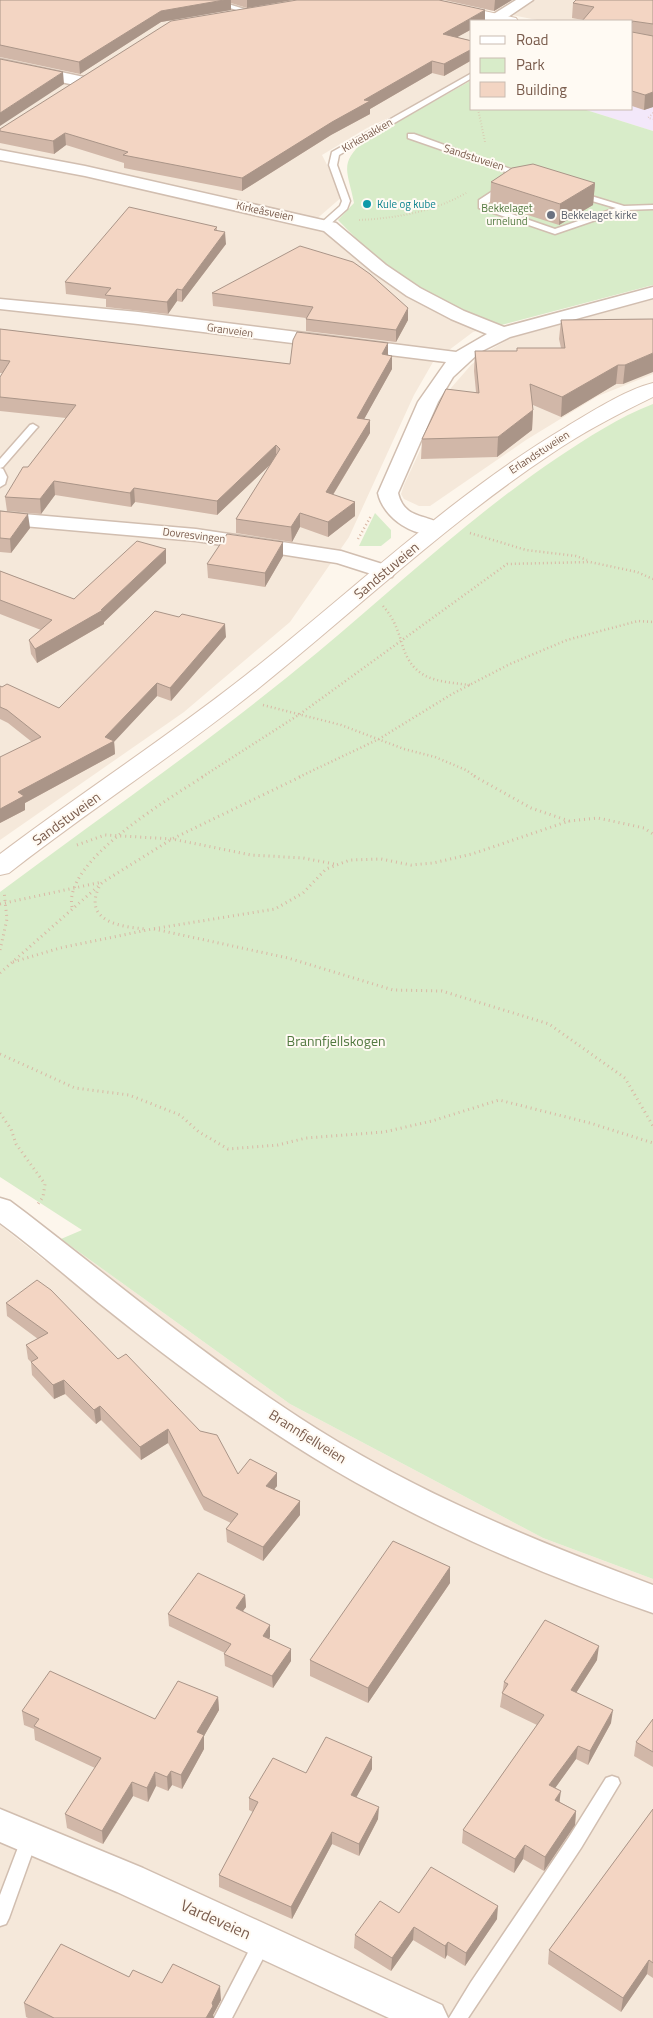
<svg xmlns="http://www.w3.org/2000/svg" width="653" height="2018" viewBox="0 0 653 2018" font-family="'Titillium Web',sans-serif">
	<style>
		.residential { fill: #f5e8da }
		.education { fill: #f3e8fa }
		.green { fill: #d8ecc9 }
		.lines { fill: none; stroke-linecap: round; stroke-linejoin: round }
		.lane-casing { stroke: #d1beb0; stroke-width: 3 }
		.street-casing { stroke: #d1beb0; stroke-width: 3 }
		.secondary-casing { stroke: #d6c0b0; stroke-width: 2 }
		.path-far2 { stroke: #d9b8a5; stroke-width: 2; stroke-dasharray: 0.5 2.5; stroke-linecap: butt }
		.path-far1 { stroke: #d9b8a5; stroke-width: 2.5; stroke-dasharray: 1 3; stroke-linecap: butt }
		.path { stroke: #d9b8a5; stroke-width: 3; stroke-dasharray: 1 4; stroke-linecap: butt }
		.lane { fill: #fff; fill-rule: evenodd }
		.street { fill: #fff; fill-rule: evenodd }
		.secondary { fill: #fff; fill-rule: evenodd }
		.wall { fill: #d1b7a8 }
		.shaded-wall { fill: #aa9588 }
		.building { fill: #f3d5c3; stroke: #aa9588 }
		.culture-dot { fill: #0f9aa8; stroke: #fffaf3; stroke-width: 2 }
		.worship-dot { fill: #6b7280; stroke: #fffaf3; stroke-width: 2 }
		.labels { text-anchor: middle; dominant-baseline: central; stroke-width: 4; stroke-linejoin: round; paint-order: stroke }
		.far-street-label { font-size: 11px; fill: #7a5c4d; stroke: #fffaf3 }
		.far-culture-label { font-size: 11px; fill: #0d838f; stroke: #fffaf3; text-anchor: start }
		.far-park-label { font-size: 11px; fill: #537a41; stroke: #fffaf3 }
		.far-worship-label { font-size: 11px; fill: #5b616d; stroke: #fffaf3; text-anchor: start }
		.street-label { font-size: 14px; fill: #7a5c4d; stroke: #fffaf3 }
		.park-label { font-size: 14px; fill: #537a41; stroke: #fffaf3 }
		.near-street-label { font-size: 16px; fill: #7a5c4d; stroke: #fffaf3 }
	</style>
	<rect width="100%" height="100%" fill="#fdf6ec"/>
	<!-- residential -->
	<path class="residential" d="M0,0h380l92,21v58l-105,49 -45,27 21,41 -30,26 167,108 -7,2 -40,30 -19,33 -65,142 -59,85 -106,90 -184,128z
		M438,0h215l-21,21h-90z
		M653,299v75l-55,22 -72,44 -96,66h-11l-15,-7 -3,-5 3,-9 32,-69 15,-28 20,-23 17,-14 23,-13z
		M0,1225l45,36 16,-22 229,165 253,134 110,41v439h-653z"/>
	<!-- education -->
	<path class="education" d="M632,49l21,3v79l-70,-22h49z"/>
	<!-- green -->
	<path class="green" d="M472,80v29h111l70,22v154l-159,42 -100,-50 -56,-57 16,-17c-6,-32 -16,-39 11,-63z
		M653,404v1175l-110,-41 -253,-134 -229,-165 21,-9 -82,-53v-285c106,-79 216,-155 318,-240 79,-66 153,-136 239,-194 30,-20 62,-41 96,-54z
		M375,513l16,17v8l-10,8h-22z"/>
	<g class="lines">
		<defs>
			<path id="lane" d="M203,0h12l39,12 -4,2z
				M472,73v5l-133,77 -2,10 13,36 -3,8 -20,18h-6v-4l19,-17 2,-5 -13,-36 3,-13z
				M408,134h6l116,42 -7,2 -115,-40z
				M502,185l7,2 -23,18 69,24 61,-21 -41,-12v-4h3l46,14 29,-1v4l-28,1 -70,24 -76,-26v-8z
				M33,424l5,3 -2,2 -33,38 -3,1v-9l30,-34z
				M0,468l3,1 4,8 -2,7 -5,3z
				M612,1776l6,2 2,5 -39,65 -113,170h-19l22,-36 98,-145 37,-59z
				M30,1829l6,3 2,5 -29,81 -3,6 -6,2v-31l22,-58 2,-5z
				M262,1935l6,2 3,6 -39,75h-18l42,-81z"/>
			<path id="street" d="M516,0h17l-31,21h-10l-2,-3 2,-3z
				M0,59l84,18 8,5 -8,5 -84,-18z
				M0,150l85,16 251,57 50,42 34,23 44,23 40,16 149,-40v11l-143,39 -30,15 -27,25 -15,25 -40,91c7,30 35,19 46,36l-3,4c-25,7 -58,-15 -63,-40l40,-91 28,-40 -308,-38 -138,-15v-10l138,13 318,40 31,-18 -36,-15 -44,-23 -34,-24 -49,-41 -239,-55 -85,-16z
				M0,512l196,17 145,22 51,16 3,5 -3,5 -8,1 -47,-15 -141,-22 -196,-17z
				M0,1198l10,3 16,12c96,74 189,152 291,216 105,66 221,113 336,156v28c-131,-45 -262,-103 -378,-180 -61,-40 -120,-85 -176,-130 -33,-27 -65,-55 -99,-80z
				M0,1809l143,59 299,137 6,13h-59l-272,-126 -117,-50z"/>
			<path id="secondary" d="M405,0h30l81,18 2,3h-29l-81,-18z
				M653,383v14c-35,17 -70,35 -102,57 -102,68 -191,152 -286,229 -82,67 -172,124 -256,190l-9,2v-21c81,-61 166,-116 246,-179 106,-83 204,-179 320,-248 25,-15 59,-37 87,-44z"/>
		</defs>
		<!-- lane casing -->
		<use href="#lane" class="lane-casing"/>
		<!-- street casing -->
		<use href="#street" class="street-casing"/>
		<!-- secondary casing -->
		<use href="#secondary" class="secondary-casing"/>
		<!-- path-far2 -->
		<path class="path-far2" d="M478,109l7,33
			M653,113l-5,5 5,1
			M359,220c38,-2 74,-8 107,-27"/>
		<!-- path-far1 -->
		<path class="path-far1" d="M470,533l56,17 50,6 11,4
			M358,539l13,-23
			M383,606c10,11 15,24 19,38 11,37 35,37 68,41
			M263,705l78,20 63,24 31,8 31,13 10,7
			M202,777l98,-63 207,-150 83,-2 47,10 16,7
			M299,777l80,-38 73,-45 58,-30 57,-24 71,-19 15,1"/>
		<!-- path -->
		<path class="path" d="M474,776l57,32 38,13
			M77,845l28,-10 67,4 79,16 52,3 31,6
			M99,887c-16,34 21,40 47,42
			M0,904l102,-22
			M72,907c-9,-46 97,-108 132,-131
			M154,929l134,29 105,32 49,1 107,33 76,54 28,48
			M0,950l7,-31 -3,-28
			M13,962l47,-14 92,-19 123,-20 28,-16 23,-24 24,-9 31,-1 30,6 22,-2 39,-9 97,-33 29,-3 46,10 9,6
			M0,973l103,-91 69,-43 130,-63
			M0,1054l75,34 54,7 51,20 19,17 29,17 50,-4 28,-7 78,-6 48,-11 67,-21 91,23 63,20
			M0,1113l11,16 5,15 29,40 -2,13 -5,7"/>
		<!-- lane -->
		<use href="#lane" class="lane"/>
		<!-- street -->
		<use href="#street" class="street"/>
		<!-- secondary -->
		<use href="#secondary" class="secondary"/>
	</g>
	<!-- wall -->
	<path class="wall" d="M0,0h293l-46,8 -16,-5v7l-70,12 -81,52 -80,-17z
		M444,0h68l-18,11z
		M653,0v107l-9,3 -12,-4v-85l-49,-1 -11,-2 1,-15z
		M472,21v8l-15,8 15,4v19l-28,16 -12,-3 -62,36v5l-39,21 -89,56 -118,-23v-5l-58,-18 -12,9 -54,-11v-14z
		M491,182l104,1 -2,22 -34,20 -69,-22z
		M217,227v3l9,14 -44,58 -5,-1 -9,13 -62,-7v-8l-40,-5 -1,-12z
		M212,293l196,15v12l-12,22 -90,-11v-13l-93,-12z
		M653,319l-30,65h-7l-55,33 -28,-12v5l-1,20 -35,27 -76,2 1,-20 54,-47 -2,-21 1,-20h42v-3h44l-2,-9 2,-19z
		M0,329l290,35 98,-9 4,14 -28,50 6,1v13l-37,62 22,7v14l-27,21 -28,-10 -8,15 -56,-9v-14l34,-54 -53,50 -82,-13 -4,5 -76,-12 -14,19 -34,-3 -2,-14 61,-79 -66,-7v-34l3,-4h-3z
		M0,511l30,17 -19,25 -11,-1z
		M166,549v14l-62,59v2l-67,39 -6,-9 -2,-14 12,-10 -41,-16v-43l74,28z
		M283,556l-18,31 -57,-9 -1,-14z
		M226,637l-55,64 -14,-5 -43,45 1,13 -90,49v7l-25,13 32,-81 -24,-19 -8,-4v-33l59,22z
		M6,1303l112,56 120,115 39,-1v13l-3,3 26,12v14l-37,46 -36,-19 -1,-13 5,-6 -27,-13 -36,-67 -27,17 -40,-40 -5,4 -31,-30 -11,5 -22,-24 -1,-13 -3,-3 -2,-14 12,-6 -31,-23z
		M450,1567v16l-82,120 -58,-27v-16z
		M245,1595l1,12 -3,4 27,26 -1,2 22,22 -18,27 -48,-22 -1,-12 1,-1 -56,-27 -1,-12z
		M597,1660l-21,33 35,30 -23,42 -12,-6 -21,29 5,14 16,9 -1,14 -31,46 -21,-12 -9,14 -52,-30 1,-13 74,-105 -37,-18 4,-25z
		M218,1697l1,13 -15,26v13l-22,40 -10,-4 -4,6 -12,-5 -8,16 -15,-6 -30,48 -36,-16 -2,-14 30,-46 -60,-28 -1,-11 -10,-4 -2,-14 133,8z
		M653,1719v48l-19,-11 2,-14z
		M372,1757v12l-16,28 22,22 -19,37 -27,-12 -40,75 -73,-32v-12l34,-63 -4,-2v-12l57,-25z
		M653,1809v169l-6,-4 -26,38 -73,-48 1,-14z
		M399,1913l98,6 -32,47 -18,-11 -2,4 -32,-19 -22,31 -37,-23 1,-13z
		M129,1977l33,6 59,17 -8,15 1,3h-186l-2,-1 -2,-14z"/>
	<!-- shaded-wall -->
	<path class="shaded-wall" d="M224,0h7v10l-70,12 -81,52 -1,-12 82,-51z
		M247,0h46l-46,8z
		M495,0h17l-18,11z
		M485,10v11h-13v8l-29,16v-11z
		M472,49v11l-28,16v-12z
		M432,61v12l-62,36v5l-39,21 -89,56v-13l122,-78z
		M63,72l1,12 -64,42v-13z
		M653,92v15l-9,3 1,-15z
		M65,133l1,12 -12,9 -1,-13z
		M595,183l-2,22 -34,20 1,-21z
		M225,232l1,12 -44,58v-12z
		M177,289v12l-9,13 -1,-12z
		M408,308v12l-12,22v-12z
		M388,343v14l-6,-3z
		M653,353v19l-30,12 2,-19z
		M392,356v13l-35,63v-14z
		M618,365l-2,19 -55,33 1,-20z
		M533,410l-1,20 -35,27 1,-20z
		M370,420v13l-44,73v-14z
		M276,445v14l-59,56v-14z
		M54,481l1,14 -14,19 -1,-15z
		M134,488l1,14 -4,5 -1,-14z
		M355,502v14l-27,21v-15z
		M300,513v14l-8,15 -1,-15z
		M28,514l2,14 -19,25 -1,-14z
		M283,542v14l-18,31v-14z
		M166,549v14l-62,59v2l-67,39 -2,-14 66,-39z
		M225,624l1,13 -55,64 -1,-13z
		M157,683v13l-43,46v-1l1,13 -90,49v7l-25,13v-14l18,-17 87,-55z
		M64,1380l1,14 -11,5 -1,-14z
		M100,1406l1,14 -5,4 -2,-14z
		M168,1429v14l-27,17 -1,-13z
		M277,1473v13l-11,13v-13z
		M300,1501v14l-37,46v-14z
		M450,1567v16l-82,120v-15z
		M245,1595l1,12 -10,13v-12z
		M270,1625v12l-7,11v-12z
		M599,1646l-2,14 -28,44 2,-14z
		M291,1649v12l-18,27 -1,-12z
		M218,1697l1,13 -15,26v13l-22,40 -1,-14 16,-43z
		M613,1710l-2,13 -23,42 2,-14z
		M578,1746l-2,13 -28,39 1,-13z
		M372,1757v12l-21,38v-12z
		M171,1771l1,14 -4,6 -1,-14z
		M155,1772l1,14 -8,16 -1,-14z
		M132,1782l1,14 -30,48 -1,-13z
		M561,1791l-2,14 -4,-5z
		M379,1807l-1,12 -19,37v-12z
		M576,1811l-1,14 -31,46 1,-14z
		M332,1832v12l-40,75 -1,-12z
		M525,1845l-2,14 -9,14 1,-14z
		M498,1906l-1,13 -32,47 1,-13z
		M414,1927l-1,13 -22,31 1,-13z
		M448,1942l-1,13 -2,4v-13z
		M649,1960l-2,14 -26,38 2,-14z
		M220,1986l1,14 -8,15 1,3h-8l6,-15z"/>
	<!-- building -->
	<path class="building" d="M0,0h224l-63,11 -82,51 -79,-17z
		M297,0h142l46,10 -42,24 29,7v8l-28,15 -12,-3 -68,39 6,1 -38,21 -90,56 -119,-23 5,-3 -63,-19 -12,8 -53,-10v-2l171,-108z
		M576,0h77v24l-21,-3v2v-2h-50l12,-14 -21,-4z
		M632,32l21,4v56l-8,3 -13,-4z
		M0,59l63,13 -63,41z
		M533,164l62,19 -35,21 -69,-22 21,-14z
		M129,207l88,20 -3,3 11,2 -43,58 -5,-1 -10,13 -62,-7 6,-7 -46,-6z
		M300,246l53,16 17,12 38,34 -12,22 -90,-11 7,-12 -101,-14z
		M653,319v34l-28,12h-7l-56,32 -32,-13 3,26 -35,27 -76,2 24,-50 33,4 -4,-42h42v-3h48l-4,-28z
		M0,329l290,35 3,-24 4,-8 91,11 -6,11 10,2 -35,62 13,2 -44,72 29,10 -27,20 -28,-9 -9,14 -55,-8 44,-70 -4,-4 -59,56 -83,-13 -4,5 -76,-12 -14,18 -35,-2 18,-30h5l48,-62 -76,-8v-20l10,-16 -10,-1z
		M0,511l28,3 -18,25 -10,-1z
		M227,534l56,8 -18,31 -58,-9z
		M137,541l29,8 -65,61h2l-68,39 -6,-9 23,-20 -52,-20v-29l74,28z
		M155,611l24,6 3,-3 43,10 -55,64 -13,-5 -52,54 9,4 -96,51 6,4 -24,13v-52l41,-20 -34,-27 -7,-3v-21l2,1 5,-3 52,24z
		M37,1280l14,10 67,69 8,-5 74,77 17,4 21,39 12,-15 27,14 -11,13 34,15 -37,46 -37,-18 12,-15 -35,-18 -35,-67 -28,18 -40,-41 -6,4 -30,-30 -11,5 -22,-23 7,-4 -12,-13 22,-12 -42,-30z
		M393,1541l57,26 -82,121 -58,-28z
		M198,1573l47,22 -9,13 34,17 -7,11 28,13 -19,27 -48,-22 7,-10 -63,-30z
		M545,1620l54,26 -28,44 42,20 -23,41 -12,-5 -29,39 12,6 -6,9 21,11 -31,46 -20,-12 -10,14 -52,-29 81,-115 -42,-22 6,-9 -4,-2z
		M50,1671l105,48 23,-38 40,16 -21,35 7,3 -23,40 -10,-4 -4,6 -12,-5 -8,16 -15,-6 -30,49 -37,-17 36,-56 -67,-32 5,-7 -17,-8z
		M653,1719v33l-17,-10z
		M326,1737l46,20 -21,38 28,12 -20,37 -27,-12 -41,75 -72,-32 39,-73 -9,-4 24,-40 33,15z
		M653,1809v154l-4,-3 -26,38 -74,-48z
		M431,1867l67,39 -32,47 -18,-11 -3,4 -31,-19 -22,31 -37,-23 25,-34 19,12z
		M61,1944l68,33 4,-7 29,13 11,-19 47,22 -8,17 1,3 -7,12h-152l-30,-15z"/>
	<!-- markers -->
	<circle class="culture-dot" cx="367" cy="204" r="5"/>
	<circle class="worship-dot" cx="551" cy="215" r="5"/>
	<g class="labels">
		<!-- far-street labels -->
		<g class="far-street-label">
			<text transform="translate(367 135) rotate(-30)">Kirkebakken</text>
			<text transform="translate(474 157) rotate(18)">Sandstuveien</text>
			<text transform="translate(265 211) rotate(12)">Kirkeåsveien</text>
			<text transform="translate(230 330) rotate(8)">Granveien</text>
			<text transform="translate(539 452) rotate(-33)">Erlandstuveien</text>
			<text transform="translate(194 535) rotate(7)">Dovresvingen</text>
		</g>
		<!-- far-culture labels -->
		<g class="far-culture-label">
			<text x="377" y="204">Kule og kube</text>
		</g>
		<!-- far-park labels -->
		<g class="far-park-label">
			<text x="507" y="208">Bekkelaget<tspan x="507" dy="13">urnelund</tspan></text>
		</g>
		<!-- far-worship labels -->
		<g class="far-worship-label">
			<text x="561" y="215">Bekkelaget kirke</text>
		</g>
		<!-- street labels -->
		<g class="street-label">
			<text transform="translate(386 570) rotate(-40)">Sandstuveien</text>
			<text transform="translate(66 818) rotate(-36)">Sandstuveien</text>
			<text transform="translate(308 1436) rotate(32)">Brannfjellveien</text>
		</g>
		<!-- park labels -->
		<g class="park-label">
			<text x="336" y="1040">Brannfjellskogen</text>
		</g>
		<!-- near-street labels -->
		<g class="near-street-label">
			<text transform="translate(216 1919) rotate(24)">Vardeveien</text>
		</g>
	</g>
	<!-- legend -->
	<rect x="470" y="20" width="162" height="90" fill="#fffaf3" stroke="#cabbb1"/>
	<rect x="480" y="36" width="25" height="8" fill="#ffffff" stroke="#cabbb1"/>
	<text x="516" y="45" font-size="15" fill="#7a5c4d">Road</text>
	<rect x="480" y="58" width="25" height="15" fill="#d8ecc9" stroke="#cabbb1"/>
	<text x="516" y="70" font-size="15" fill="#7a5c4d">Park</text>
	<rect x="480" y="82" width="25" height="15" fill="#f3d5c3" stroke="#cabbb1"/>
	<text x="516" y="95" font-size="15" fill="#7a5c4d">Building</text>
</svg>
